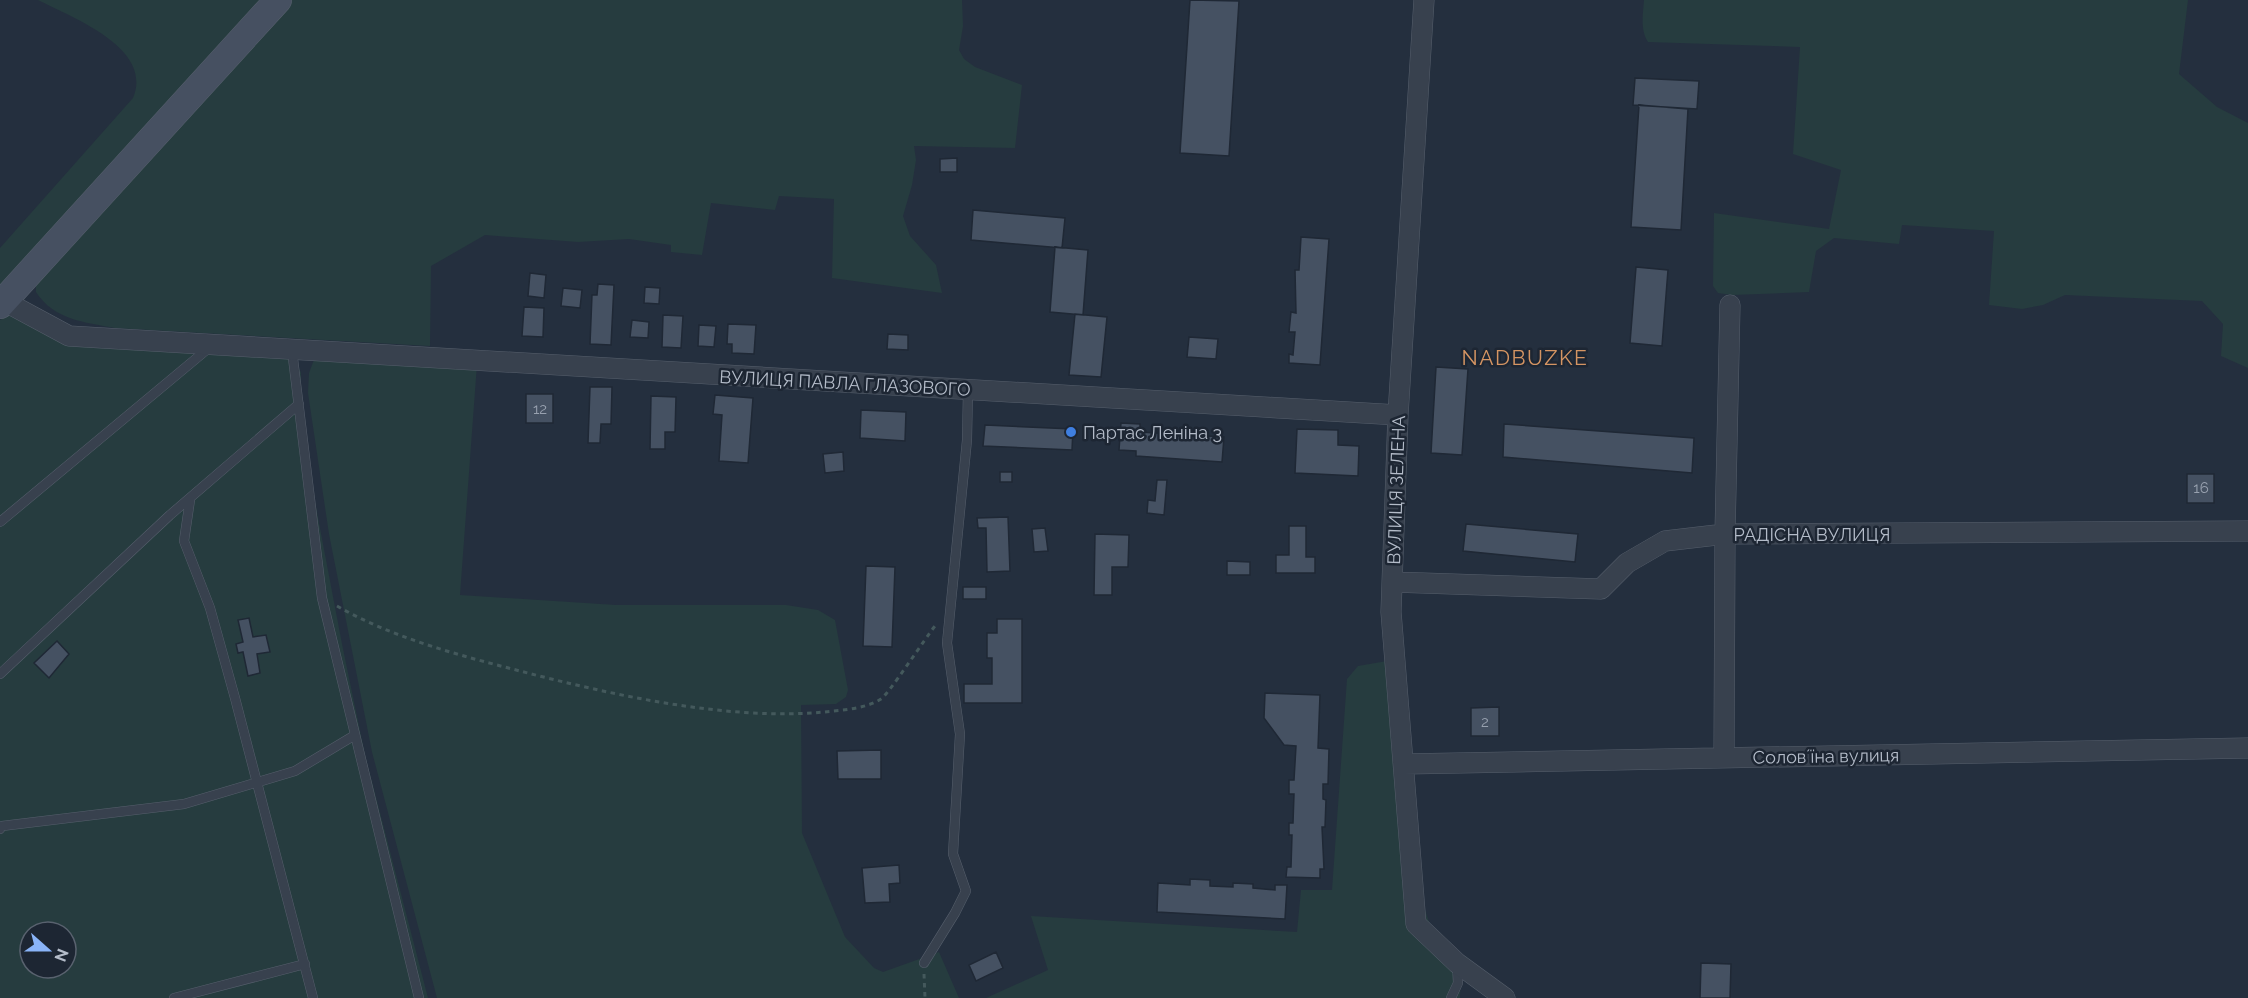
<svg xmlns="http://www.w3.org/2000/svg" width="2248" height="998" viewBox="0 0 2248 998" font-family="Raleway,sans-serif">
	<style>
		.green { fill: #263c3f; fill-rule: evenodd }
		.building { fill: #455162; stroke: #1f2835; stroke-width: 1.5 }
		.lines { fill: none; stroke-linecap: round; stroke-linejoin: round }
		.service-casing { stroke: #565f6c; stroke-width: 10 }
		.minor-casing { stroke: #565f6c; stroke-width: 21 }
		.secondary-casing { stroke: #565f6c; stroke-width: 28 }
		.path { stroke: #44595c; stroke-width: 3; stroke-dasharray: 4.5 4.5; stroke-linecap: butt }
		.service { stroke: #38414e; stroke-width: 9 }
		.minor { stroke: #38414e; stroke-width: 20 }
		.secondary { stroke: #465061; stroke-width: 27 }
		.shop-dot { fill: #3f7fe0; stroke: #1d2633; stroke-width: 2 }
		.labels { text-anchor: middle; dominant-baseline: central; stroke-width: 5; stroke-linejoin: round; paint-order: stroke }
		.number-label { font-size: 15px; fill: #98a1af }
		.street-label { font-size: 18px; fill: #b4bcc9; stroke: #1d2633 }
		.poi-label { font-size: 18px; fill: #b4bcc9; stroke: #1d2633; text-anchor: start }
		.quarter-label { font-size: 21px; letter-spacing: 1.5px; fill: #d59563; stroke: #1d2633 }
	</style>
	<rect width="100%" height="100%" fill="#242f3e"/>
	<!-- green -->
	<path class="green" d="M38,0h223l-261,287v-39l133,-150c21,-50 -60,-80 -95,-98z
		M289,0h673l1,26 -4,24 5,9 11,8 47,18 -7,63 -101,-2 2,14 -4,25 -9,31 7,20 26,29 6,28 -110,-15 2,-79 -55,-3 -4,14 -64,-7 -9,52 -31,-3v-7l-42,-6 -51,3 -93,-7 -54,31 -1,80 -315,-18c-31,-6 -61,-8 -79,-36v-15z
		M1644,0h544l-9,74 38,33 31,16v245l-27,-12 2,-32 -21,-23 -137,-6 -22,10 -21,4 -33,-4 5,-74 -92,-6 -3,19 -65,-6 -18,13 -7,41 -77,3 -14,-2 -5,-7 1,-73 115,16 12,-59 -48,-16 7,-107 -152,-5c-8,-12 -5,-28 -4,-42z
		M14,313l33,13 234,27 16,10 4,10v23l14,106 27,142 23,111 63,243h-428v-678zM30,932h36v36h-36z
		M315,357l162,7 -17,231 156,10h170l32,5 17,10 13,70 -2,7 -10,7 -35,1 1,128 43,104 29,31 9,4 56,-20 20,46h-522l-65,-246 -43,-218 -21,-141 1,-20z
		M1387,661l34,237 8,24 32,49 -1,27h-474l62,-28 -17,-54 266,16 4,-42h31l15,-211 11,-13z"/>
	<!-- building -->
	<path class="building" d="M1190,0l49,1 -10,155 -49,-3z
		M1635,78l64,3 -2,28 -64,-4z
		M1639,105l49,4 -7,121 -50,-3z
		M957,158v14h-17v-13z
		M973,210l92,8 -3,30 -91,-8z
		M1301,237l28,2 -9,126 -31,-2v-9l4,1 2,-23h-6l2,-20 5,1 -1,-43h4z
		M1055,247l33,3 -5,65 -33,-3z
		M1636,267l32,3 -6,76 -32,-3z
		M530,273l16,2 -2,23 -16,-2z
		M598,284l16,1 -3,60 -21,-1 2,-49h5z
		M645,287l15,1 -1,16 -15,-1z
		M563,288l19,2 -2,18 -19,-2z
		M524,307l20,1 -1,29 -21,-1z
		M1075,314l32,3 -6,60 -32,-2z
		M663,315l20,1 -2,32 -19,-1z
		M632,320l17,2 -1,16 -18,-1z
		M728,324l28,1 -2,29 -22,-1v-9h-5z
		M699,325l17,1 -2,21 -16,-1z
		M888,334l20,1v15l-21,-1z
		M1189,337l29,2 -2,20 -29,-2z
		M1436,367l32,2 -6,86 -31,-2z
		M590,387h22l-1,37h-10l-1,19h-12z
		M526,394h27v29h-27z
		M715,395l38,3 -5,65 -29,-2 3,-46 -9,-1z
		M651,396l25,1 -1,35h-10v17h-15z
		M861,410l45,2 -1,29 -45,-3z
		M1121,423l19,1v8l84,5 -2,25 -86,-6v-5l-17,-1z
		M1504,424l190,14 -2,35 -189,-16z
		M985,425l88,4 -1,21 -89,-4z
		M1297,429l41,1v15l21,1 -1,30 -63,-3z
		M843,452l1,19 -19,2 -2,-19z
		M1000,472h12v10h-12z
		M2187,474h27v29h-27z
		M1157,480h10l-3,35 -17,-2 1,-13 7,1z
		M1008,517l2,54 -23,1 -1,-44h-8l-1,-10z
		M1466,524l112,10 -3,28 -112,-11z
		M1289,526h17v31h9v16h-39v-18h13z
		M1045,528l3,23 -14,1 -2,-23z
		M1095,534l34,1 -1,32h-16v28h-18z
		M1227,561l23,1v13h-23z
		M866,566l29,1 -3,80 -29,-1z
		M963,587h23v12h-23z
		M249,618l4,19 13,-2 4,17 -13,2 3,19 -12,3 -5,-24 -5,1 -2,-9 7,-2 -5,-22z
		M997,619h25v84h-58v-19h28v-26h-5v-25h10z
		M57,641l12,13 -20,24 -15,-15z
		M1265,693l55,2 -2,53 11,1 -1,35h-5v15l3,1 -1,27h-3l2,42h-4v9l-34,-1 1,-10h4l1,-32h-3v-12h4l1,-29h-5v-14h5l2,-34 -12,-1 -20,-27z
		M1499,707v29h-28v-28z
		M881,750v29h-43l-1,-28z
		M899,865l1,18 -11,1 1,18 -25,1 -3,-35z
		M1190,879l20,1v6l23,1v-4l20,1v4l22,2v-5h12l-2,34 -128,-7 1,-29 32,2z
		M996,952l7,16 -27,13 -7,-16z
		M1701,963l30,1 -1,34h-30z"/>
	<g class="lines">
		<defs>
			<path id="service" d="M292,350l30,248 97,400
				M190,500l-6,41 26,67 25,90 78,300
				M0,522l210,-175
				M0,674l170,-159 129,-111
				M0,829l2,-3 182,-22 111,-33 60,-36
				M924,963l31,-50 11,-22 -13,-37 7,-120 -13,-91 20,-203 1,-50
				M174,998l131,-34
				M1451,998l7,-15 -1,-20"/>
			<path id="minor" d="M1424,0l-26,415 -7,197 25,312 41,39 48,35
				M4,301l65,35 1329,79
				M1393,582l208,7 26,-26 38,-22 60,-7 523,-3
				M1724,758l1,-224 5,-229
				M1404,764l844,-16"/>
			<path id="secondary" d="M0,305l278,-305"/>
		</defs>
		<!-- service casing -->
		<use href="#service" class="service-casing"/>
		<!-- minor casing -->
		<use href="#minor" class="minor-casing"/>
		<!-- secondary casing -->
		<use href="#secondary" class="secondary-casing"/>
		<!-- path -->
		<path class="path" d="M337,606c56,32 121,49 183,65 92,24 209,50 304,41 19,-2 41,-3 57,-13 7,-4 45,-62 54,-73
			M924,974l1,24"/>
		<!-- service -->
		<use href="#service" class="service"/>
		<!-- minor -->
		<use href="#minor" class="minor"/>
		<!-- secondary -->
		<use href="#secondary" class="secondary"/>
	</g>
	<!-- markers -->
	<circle class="shop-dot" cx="1071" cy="432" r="6"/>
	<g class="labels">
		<!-- number labels -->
		<g class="number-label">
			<text x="540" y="409">12</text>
			<text x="2201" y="488">16</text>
			<text x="1485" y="722">2</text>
		</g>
		<!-- street labels -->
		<g class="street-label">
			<text transform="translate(845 383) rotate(3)">ВУЛИЦЯ ПАВЛА ГЛАЗОВОГО</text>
			<text transform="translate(1396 490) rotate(-88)">ВУЛИЦЯ ЗЕЛЕНА</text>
			<text x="1812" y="534">РАДІСНА ВУЛИЦЯ</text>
			<text transform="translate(1826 756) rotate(-1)">Соловʼїна вулиця</text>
		</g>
		<!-- poi labels -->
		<g class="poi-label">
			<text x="1083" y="432">Партас Леніна 3</text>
		</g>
		<!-- quarter labels -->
		<g class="quarter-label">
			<text x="1525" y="357">NADBUZKE</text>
		</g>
	</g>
	<!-- north arrow -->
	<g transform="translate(48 950) rotate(111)"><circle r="28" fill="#1d2633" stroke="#59626f" stroke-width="1.5"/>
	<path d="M0-4.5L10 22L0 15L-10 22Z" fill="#8ab4f8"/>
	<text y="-9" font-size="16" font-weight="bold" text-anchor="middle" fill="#b4bcc9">N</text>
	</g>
</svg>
